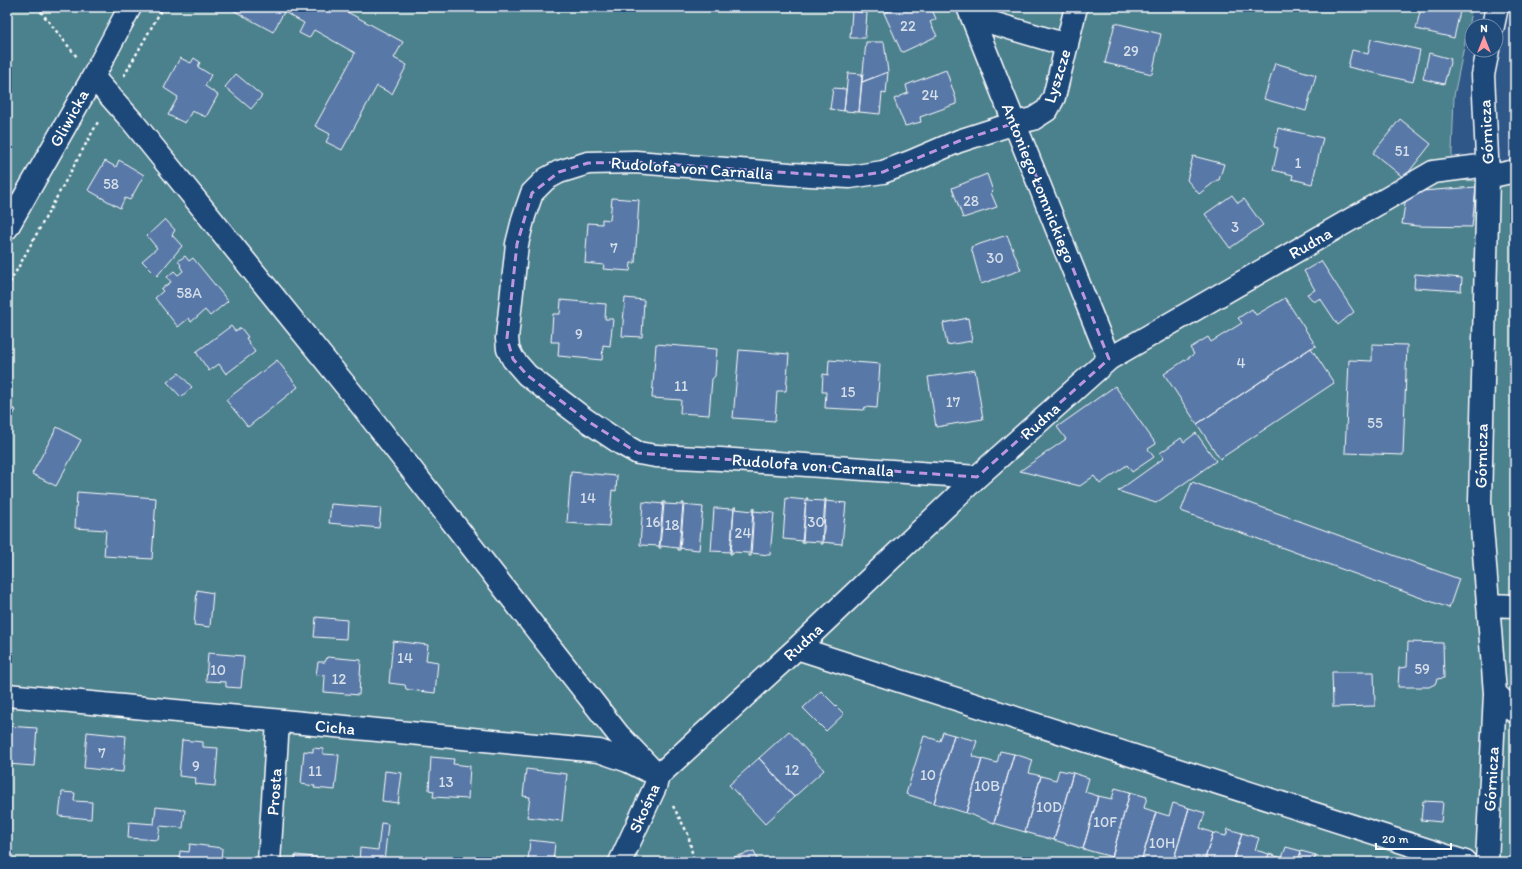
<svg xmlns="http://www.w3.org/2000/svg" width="1522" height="869" viewBox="0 0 1522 869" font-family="Itim,sans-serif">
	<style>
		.green { fill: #4c808d; stroke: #a6c0c6 }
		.building { fill: #5879a8; stroke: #fff }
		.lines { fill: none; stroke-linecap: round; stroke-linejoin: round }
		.minor-casing { stroke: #fff; stroke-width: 25 }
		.path { stroke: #fff; stroke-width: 2.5; stroke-dasharray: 3 3; stroke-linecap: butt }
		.minor { stroke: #1f4a7a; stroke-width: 22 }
		.marked { fill: none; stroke: #bd96df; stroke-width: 3; stroke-dasharray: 8 5; stroke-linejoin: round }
		.labels { text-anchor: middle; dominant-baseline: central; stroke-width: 3.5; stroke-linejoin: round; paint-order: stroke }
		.number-label { font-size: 15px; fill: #d5dee9 }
		.street-label { font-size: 17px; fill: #fff; stroke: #1f4a7a }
	</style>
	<rect width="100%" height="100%" fill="#2f5787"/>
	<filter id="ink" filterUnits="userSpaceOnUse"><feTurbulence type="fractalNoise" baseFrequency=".025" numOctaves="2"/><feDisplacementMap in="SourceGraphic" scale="8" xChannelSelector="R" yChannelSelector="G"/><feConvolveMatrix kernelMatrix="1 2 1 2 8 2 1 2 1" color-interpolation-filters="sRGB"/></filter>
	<g filter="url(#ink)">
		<!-- green -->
		<path class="green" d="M7,7h1465l-18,89 -3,84 64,2v680h-1508z"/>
		<!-- building -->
		<path class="building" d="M227,7h111l65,35 -9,16 13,7 -15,29 -15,-8 -35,64 -16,-8 4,-8 -15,-8 40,-73 -41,-23 -5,8 -10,-5 5,-10 -20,-11 -11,20z
			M899,7h32l5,12 -6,3 7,14 -34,16 -2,-1 -17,-38z
			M1421,7h40l-7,31 -38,-9z
			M852,11l15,2 -2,25h-15z
			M1115,23l46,11 -9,40 -47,-11z
			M1371,39l49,11 -7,32 -65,-15 4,-17 16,4z
			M866,42h18l4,30 -26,10z
			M1429,53l22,6 -7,25 -21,-5z
			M180,58l11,5 3,-5 6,4 -2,5 13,8 -6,11 13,9 -12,22 -14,-6 -7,12 -17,-8 10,-18 -14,-9z
			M1275,63l41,12 -10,36 -42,-12z
			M946,70l10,29v5l-36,13 1,5 -16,4 -11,-27 14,-6 -2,-8z
			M888,72l-2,22 -4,-1 -2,21 -21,-2 3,-30z
			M848,73l14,1 -3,38 -15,-1z
			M236,74l26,22 -11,13 -26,-22z
			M833,88l13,1 -2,22 -14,-2z
			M1400,119l31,25 -27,34 -31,-25z
			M1278,128l45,10 -11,46 -20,-5 1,-4 -20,-5 5,-22 -4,-1z
			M1193,156l31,8 -5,16h-2l-18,14 -12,-14z
			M119,160l25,15 -14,25 -5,-2 -5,10 -32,-18 17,-29 11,6z
			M987,174l6,17 -2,2 6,14 -34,11 -11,-30z
			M1476,187l-4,40 -55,-1 -15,-2 4,-27 16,-6z
			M1232,195l6,8 6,-4 19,26 -33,23 -25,-34z
			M612,198l27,2 -4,63h-4l-1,8 -27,-2 1,-4 -19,-2 3,-40 14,1v-5l8,1z
			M165,219l10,11 -3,5 10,11 -25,30 -15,-15 15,-13 -10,-12z
			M1007,235l14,35 -40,14 -10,-37z
			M185,256l4,5 4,-3 35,43 -18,15 -5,-6 -14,12 -2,-4 -11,9 -23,-29 8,-7 -2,-2 10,-7 -4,-5 7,-6 4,4 5,-4 -3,-5 1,-1 -3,-4z
			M1321,261l33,51 -16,13 -18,-27 -6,4 -7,-8 8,-4 -11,-19z
			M1415,274l47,4 -1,13 -47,-3z
			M625,298l19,2 -2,37 -20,-1z
			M1285,298l31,48 -5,2 -114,76 -33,-50 30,-20 -4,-6 18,-11 3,5 31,-19 -4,-5 14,-9 4,6z
			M561,300l45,4 -1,15h8l-3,27 -7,-1 -1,15 -44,-4 1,-14h-8l2,-28h7z
			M968,318l4,23 -25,4 -4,-22z
			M231,326l4,5 6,-3 7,9 -2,1 9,14 -29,22 -7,-10 -10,7 -13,-19z
			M656,344l61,5 -2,27 -3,3 -3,36 -29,-2 1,-13 -29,-2z
			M1372,344l35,1 -4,110 -58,-2 4,-93 23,1z
			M1311,348l23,35 -114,76 -23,-35z
			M739,350l50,4 -3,37h-9l-2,30 -42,-3z
			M277,360l21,27 -50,40 -22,-27z
			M829,360l51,4 -3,44 -12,-1 -1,3 -39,-2 1,-16h-4l1,-18 5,1z
			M975,370l8,49 -47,8 -8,-50z
			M179,373l13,14 -11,10 -14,-15z
			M1115,386l41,58 -8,5 6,8 -22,15 -5,-7 -27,19 -6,-8 -14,10 -60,-15 46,-32 -9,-12z
			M7,406l9,4 -9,16z
			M57,427l24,13 -25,46 -24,-12z
			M1196,433l20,28 -60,42 -38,-12 46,-33 -4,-5 21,-15 3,4z
			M571,472l46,4 -1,15 -4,-1 -3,36 -42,-3z
			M1192,482l267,97 -10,29 -268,-97z
			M77,492l79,6 -4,61 -48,-3 2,-26 -31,-2z
			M786,498l20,2 -3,41 -20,-2z
			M806,498h2l-1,2 17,1 1,-2h1l-3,45h-2v-2l-17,-1v2h-2z
			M825,501l21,2 -4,41 -20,-2z
			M643,502l21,2 -4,42 -20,-1z
			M663,502h2v2l17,1v-2h2l-4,47h-2v-2l-17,-2v2h-2z
			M331,504l50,4 -2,20 -50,-5z
			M683,505l20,2 -4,43 -20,-2z
			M734,507h2l-1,2 18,2v-3h1l-3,48h-2v-3l-17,-1v2h-2z
			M714,508l20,1 -3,43 -20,-1z
			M753,511l21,2 -4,42 -20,-2z
			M197,590l16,3 -3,34 -16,-2z
			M316,617l31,3 -1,19 -32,-2z
			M393,641l35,4 -2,15 12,2 -3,31 -25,-3 -4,-1 -1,-4 -16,-2z
			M1408,642l35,1 1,35 -7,1 -2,5 -6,3h-31l1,-19 8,-1z
			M208,653l36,3 -3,32 -15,-1v-5l-20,-1z
			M327,657l34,3 -2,35 -35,-3 1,-16 -9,-1 2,-13h7z
			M1332,672h42l1,34 -42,1z
			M821,691l23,23 -18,17 -23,-23z
			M7,726l30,2 -3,38 -27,-2z
			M789,731l35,39 -30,27 -35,-39z
			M87,732l39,4 -3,36 -39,-4z
			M943,732l11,3 -20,68 -28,-9 18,-58 16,5z
			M954,735l23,6 -5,15 10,3 -16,54 -32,-10z
			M182,740l21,2v5l15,1 -3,38 -20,-2 1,-6 -17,-2z
			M313,748l10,1v5l16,1 -4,35 -21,-2 1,-2 -14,-2 3,-33 9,1z
			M1000,751l14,3 -20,69 -28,-10 16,-54 15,4z
			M1014,754l19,6 -4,13 12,3 -16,56 -31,-9z
			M431,757l23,2 -1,5 17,2 -2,33 -35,-2 1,-6 -5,-1z
			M759,758l35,39 -29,27 -36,-39z
			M526,769l41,5 -5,47 -35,-4 3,-20 -7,-1z
			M1059,770l14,3 -19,67 -29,-8 16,-56 15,4z
			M385,771l17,2 -4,30 -16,-2z
			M1073,773l16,5 -4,14 13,4 -15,53 -29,-9z
			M1115,788l15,4 -18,65 -29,-8 15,-53 14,3z
			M62,792l13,1 -1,8 18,1 -1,17 -32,-3z
			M1130,792l17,5 -3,11 12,4 -15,50h-11l-18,-5z
			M1423,801l20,1 -2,20 -20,-2z
			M1173,803l16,5 -16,54h-32l15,-50 13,4z
			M156,807l29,3 -2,18 -23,-2 -2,14 -30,-2 1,-16 25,2z
			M1189,808l16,5 -5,15 13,5 -9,29h-31z
			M381,823l7,1 -4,38h-25l1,-14 18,2z
			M1228,829l14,4 -9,29h-29l9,-29 13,3z
			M1242,833l17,5 -4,12 14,4 -3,8h-33z
			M530,840l25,3 -2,19h-25z
			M190,844l32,4 -1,14h-42l1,-11 9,1z
			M1286,847l15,4 -3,11h-32l3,-8 13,4z
			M754,851l4,11h-26l-1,-4z
			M1301,851l15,4 -3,7h-15z
			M296,855l44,5v2h-45z"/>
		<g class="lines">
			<defs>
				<path id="minor" d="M968,7l141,352
					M972,17l95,28
					M1493,26l4,-19
					M93,77l40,45 221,274 264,338 40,42
					M1488,177l27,-6
					M7,228l86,-151 37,-70
					M977,477l-257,-18 -64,-3 -18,-3 -16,-9 -36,-24 -59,-45 -14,-16 -5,-10 -1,-11 10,-94 7,-28 8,-23 14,-14 13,-7 29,-9 47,-1 155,12 60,3 33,-5 27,-10 49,-21 56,-18 18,-4 14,-9 7,-13 22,-90
					M1489,605l26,1
					M797,648l668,214
					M1495,693l20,19
					M7,695l592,56 29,10 18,9
					M269,862l9,-140
					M620,862l35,-75 3,-11 139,-128 180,-171 132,-118 324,-187 55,-7
					M1487,862l8,-169 -15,-191 8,-325 -5,-102 5,-25"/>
			</defs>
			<!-- minor casing -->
			<use href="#minor" class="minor-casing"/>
			<!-- path -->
			<path class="path" d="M37,7l40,50
				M124,76l39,-69
				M7,288l92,-168
				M673,806l15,28 6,28"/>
			<!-- minor -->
			<use href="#minor" class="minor"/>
		</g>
	</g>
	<!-- marked area -->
	<path class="marked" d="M1015,123l94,236 -132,118 -339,-24 -52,-33 -59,-45 -14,-16 -6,-21 10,-94 15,-51 27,-21 29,-9 47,-1 215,15 33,-5 76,-31z"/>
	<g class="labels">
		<!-- number labels -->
		<g class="number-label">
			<text x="908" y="26">22</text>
			<text x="1131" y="51">29</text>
			<text x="930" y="95">24</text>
			<text x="1402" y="151">51</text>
			<text x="1298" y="163">1</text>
			<text x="111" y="184">58</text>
			<text x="971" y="201">28</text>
			<text x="1235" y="227">3</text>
			<text x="614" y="248">7</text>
			<text x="995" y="258">30</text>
			<text x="189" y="293">58A</text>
			<text x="579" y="334">9</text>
			<text x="1241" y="363">4</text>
			<text x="681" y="386">11</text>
			<text x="848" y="392">15</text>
			<text x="953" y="402">17</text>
			<text x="1375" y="423">55</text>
			<text x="588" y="498">14</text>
			<text x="653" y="522">16</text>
			<text x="816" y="522">30</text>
			<text x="672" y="525">18</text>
			<text x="743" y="533">24</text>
			<text x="405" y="658">14</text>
			<text x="1422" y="669">59</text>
			<text x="218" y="670">10</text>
			<text x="339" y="679">12</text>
			<text x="102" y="753">7</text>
			<text x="196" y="766">9</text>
			<text x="792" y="770">12</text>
			<text x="315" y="771">11</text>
			<text x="928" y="775">10</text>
			<text x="446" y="782">13</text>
			<text x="987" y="786">10B</text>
			<text x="1049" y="807">10D</text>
			<text x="1105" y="822">10F</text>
			<text x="1162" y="843">10H</text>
		</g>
		<!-- street labels -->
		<g class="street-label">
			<text transform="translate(1057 76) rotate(-73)">Lyszcze</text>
			<text transform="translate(69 118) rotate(-61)">Gliwicka</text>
			<text transform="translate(1486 132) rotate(-93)">Górnicza</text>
			<text transform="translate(692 168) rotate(4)">Rudolofa von Carnalla</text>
			<text transform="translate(1039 183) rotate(68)">Antoniego Łomnickiego</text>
			<text transform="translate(1310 243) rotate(-30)">Rudna</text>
			<text transform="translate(1040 421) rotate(-42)">Rudna</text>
			<text transform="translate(1481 456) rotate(-89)">Górnicza</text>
			<text transform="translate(813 465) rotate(4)">Rudolofa von Carnalla</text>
			<text transform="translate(803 642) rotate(-43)">Rudna</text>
			<text transform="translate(335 727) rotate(5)">Cicha</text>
			<text transform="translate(1491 779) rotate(-87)">Górnicza</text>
			<text transform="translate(274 792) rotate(-86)">Prosta</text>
			<text transform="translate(644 808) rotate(-66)">Skośna</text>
		</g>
	</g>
	<!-- margin -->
	<rect width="1522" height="869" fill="none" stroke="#1f4a7a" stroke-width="24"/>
	<rect x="12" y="12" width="1498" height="845" fill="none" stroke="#fff" stroke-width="1.5" filter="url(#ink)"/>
	<!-- north arrow -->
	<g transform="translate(1484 38)"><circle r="19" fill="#1f4a7a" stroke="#7992af"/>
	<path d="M0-3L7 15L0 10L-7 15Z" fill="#ff9aa2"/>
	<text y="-6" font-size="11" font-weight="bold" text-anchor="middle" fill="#ffffff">N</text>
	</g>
	<!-- scale -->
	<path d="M1376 843v6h75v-6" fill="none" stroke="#ffffff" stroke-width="2"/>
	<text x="1382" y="843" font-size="12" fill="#ffffff" stroke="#1f4a7a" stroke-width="3" paint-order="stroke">20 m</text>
</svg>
